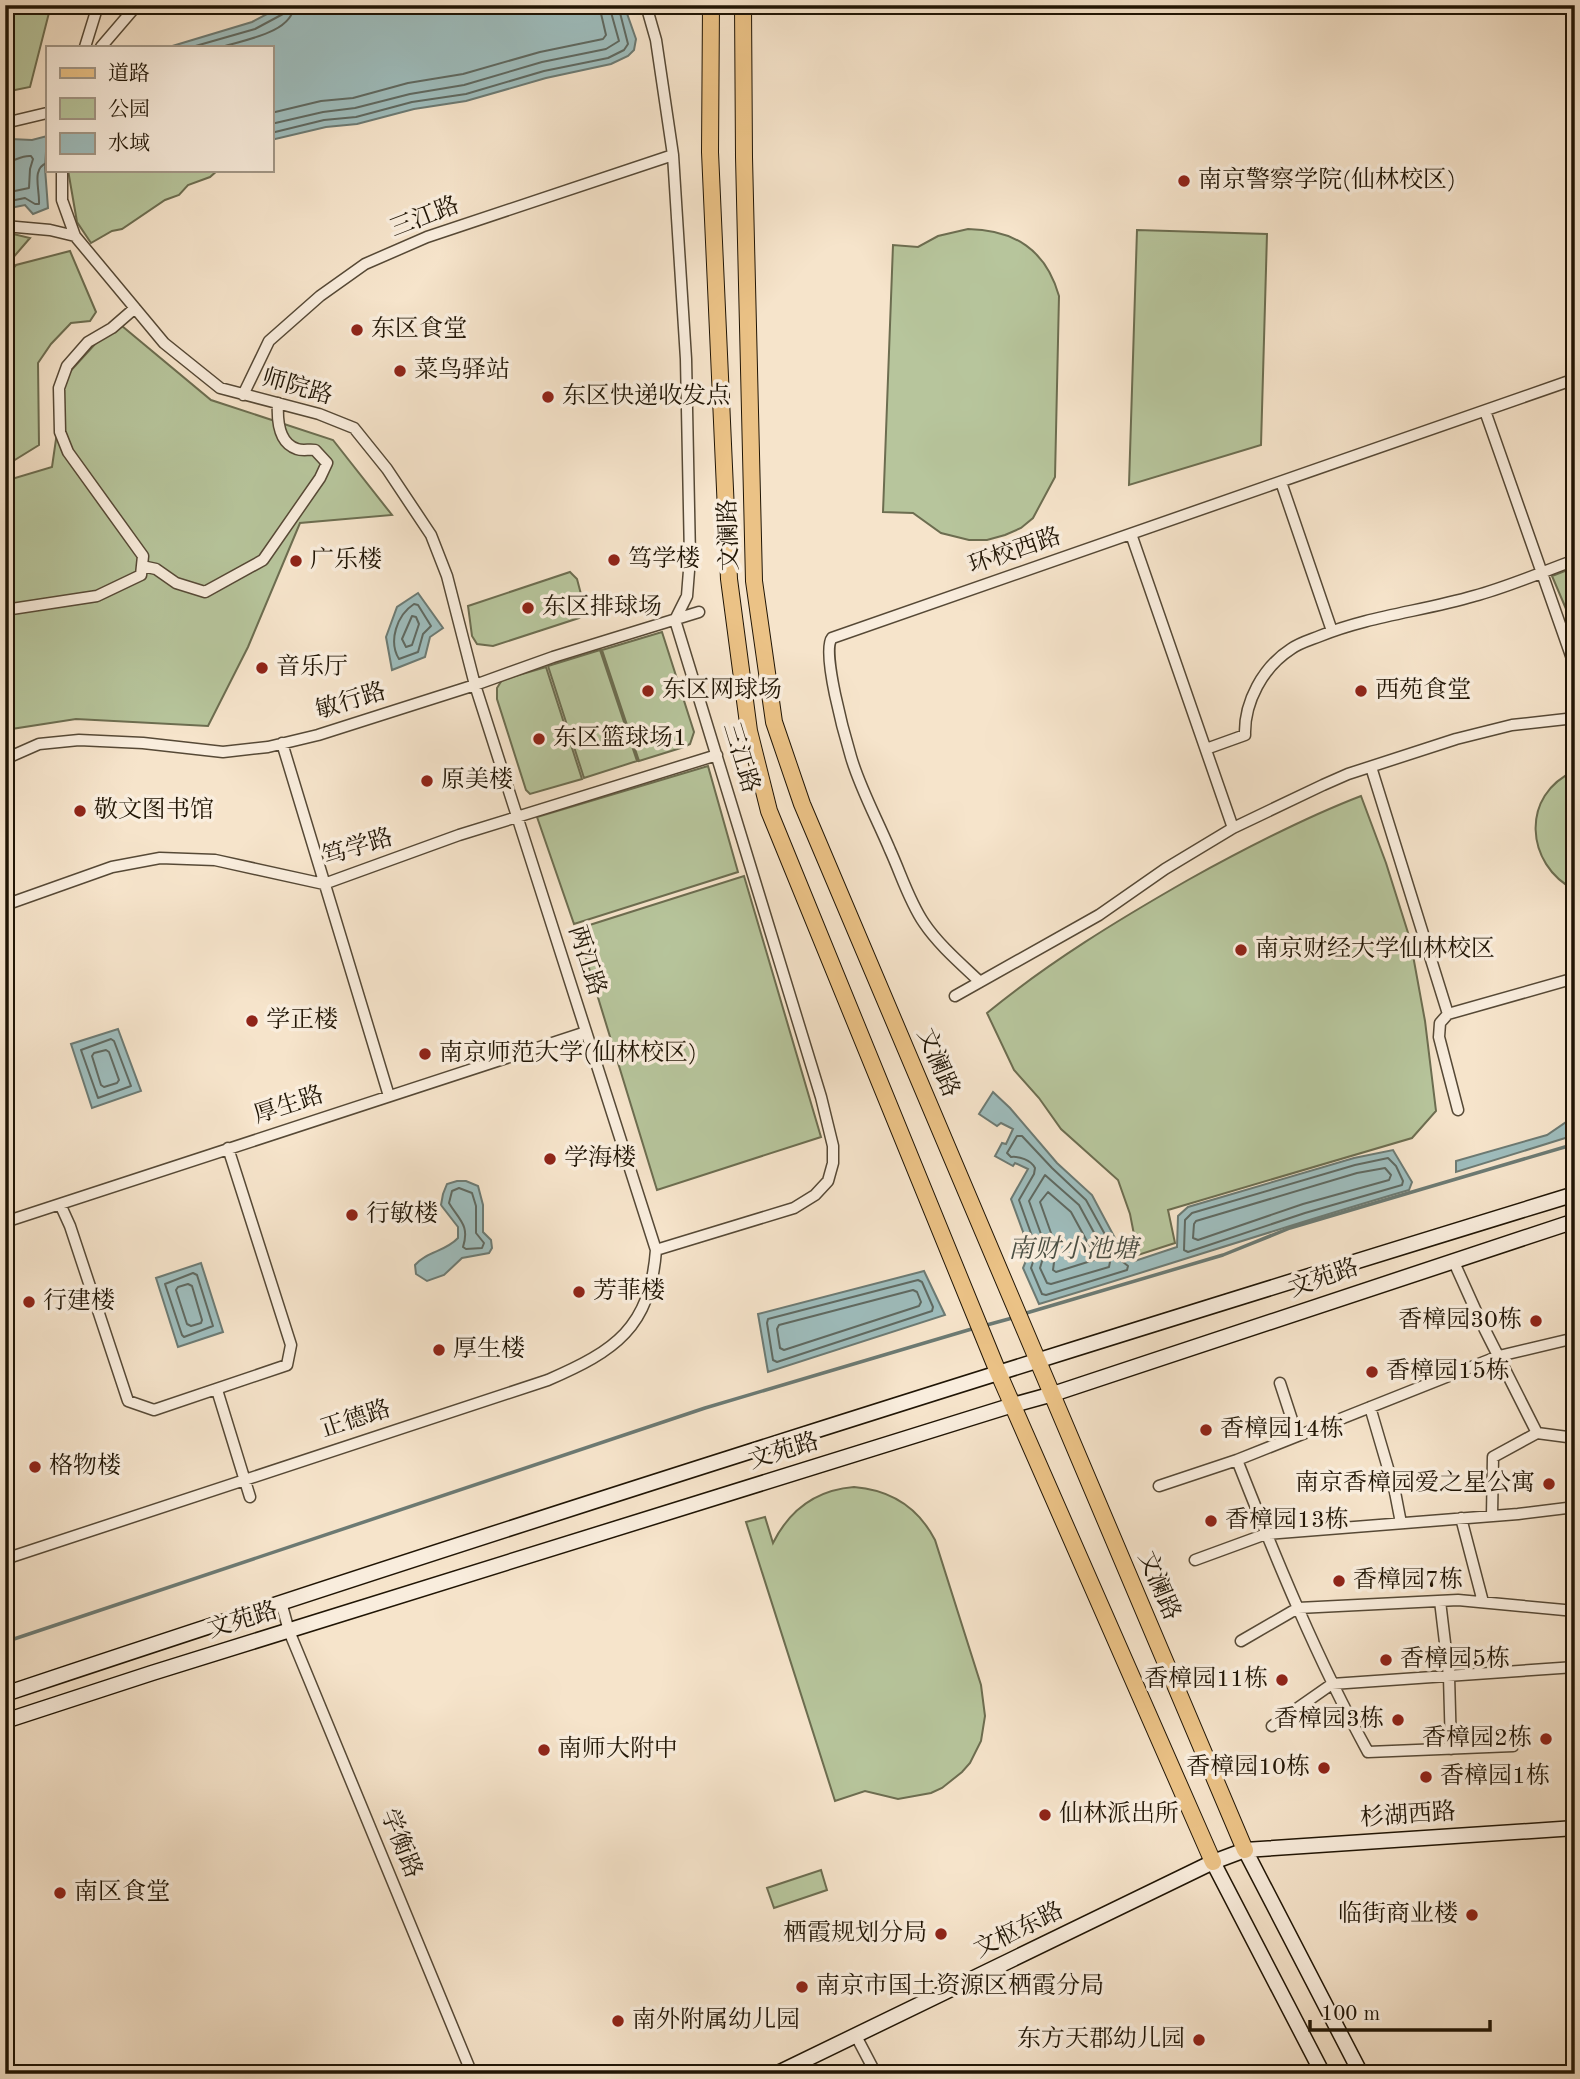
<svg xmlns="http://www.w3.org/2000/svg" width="1580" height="2079" viewBox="0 0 1580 2079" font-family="'Old Standard TT','Noto Serif SC',serif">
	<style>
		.green { fill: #b7c59c; stroke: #6c6d50; stroke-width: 2 }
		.water { fill: #9ebdbd; stroke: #6c7a73; stroke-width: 2 }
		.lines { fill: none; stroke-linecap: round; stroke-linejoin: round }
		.shore { stroke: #5f6961; stroke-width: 2 }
		.stream { stroke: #6c7a73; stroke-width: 3.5 }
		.street-casing { stroke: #564936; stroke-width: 13 }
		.secondary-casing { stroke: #201505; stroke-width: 17 }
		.primary-casing { stroke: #201505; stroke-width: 18 }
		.street { stroke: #f9eddd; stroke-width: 10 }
		.secondary { stroke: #f9eddd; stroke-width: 14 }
		.primary { stroke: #ebc286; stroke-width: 16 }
		.poi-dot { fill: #8f2418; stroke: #f9eddd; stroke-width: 2.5 }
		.labels { text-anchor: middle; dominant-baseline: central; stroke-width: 7; stroke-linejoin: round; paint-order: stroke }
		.poi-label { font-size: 24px; fill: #201505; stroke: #f9eddd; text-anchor: start }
		.street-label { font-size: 24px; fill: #201505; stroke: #f9eddd }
		.water-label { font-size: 26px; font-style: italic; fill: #4c5045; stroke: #f9eddd }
	</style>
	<rect width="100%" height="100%" fill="#f6e4cb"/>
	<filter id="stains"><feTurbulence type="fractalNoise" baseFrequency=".00286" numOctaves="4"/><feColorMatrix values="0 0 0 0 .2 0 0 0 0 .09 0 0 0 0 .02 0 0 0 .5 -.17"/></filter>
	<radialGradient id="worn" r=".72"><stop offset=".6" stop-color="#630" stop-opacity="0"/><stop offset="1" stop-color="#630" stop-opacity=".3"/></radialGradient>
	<!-- green -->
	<path class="green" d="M5,5h46l-21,82 -25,5z
		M68,170h150l-8,7 -22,8 -9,10 -14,5 -43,29 -10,2 -21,12 -14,-21z
		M968,229c47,1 78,21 91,67l-4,181 -22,41 -12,10 -16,7 -18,5h-18l-28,-7 -28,-20 -30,-1 10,-267 25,2 20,-11z
		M1137,230l130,4 -6,211 -132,40z
		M5,232l25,6 -25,29z
		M70,251l26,61 -6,9 -19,2 -20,21 -13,19 1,82 -34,21v-188l11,-13z
		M116,321l95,79 122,40 59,75 -92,8 -52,124 -40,79 -132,-7 -71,11v-249l47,-14 13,-90z
		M1575,567v63l-23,-54z
		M570,572l7,7 9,34 -7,5 -86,28 -16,-2 -5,-8 -4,-30z
		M662,632l32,100 -4,12 -6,3 -45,14 -37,-111z
		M600,650l37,111 -53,17 -36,-112z
		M546,667l36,112 -52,15 -4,-4 -29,-91v-11l5,-8z
		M708,766l30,106 -164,52 -37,-107z
		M1575,771v119c-50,-25 -55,-96 0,-119z
		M1361,796l25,67 24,76 15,82 11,90 -24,27 -244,72 7,33 -37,12 -8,-41 -12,-34 -57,-51 -22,-31 -25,-28 -27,-57c62,-51 131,-93 201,-133 56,-31 113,-61 173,-84z
		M744,876l77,261 -164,53 -80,-261z
		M854,1487c37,3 64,20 81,53l46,145 4,31 -4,25 -11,22 -8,9 -20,16 -11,5 -33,6 -33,-8 -30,10 -89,-279 19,-5 8,26c17,-34 43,-53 81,-56z
		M821,1870l6,20 -53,18 -7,-20z"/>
	<!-- water -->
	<path class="water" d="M284,5h340l12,34 -2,11 -6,6 -17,8 -65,14 -80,23 -52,8 -57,15 -31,3 -55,13v-93h-102l83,-25z
		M47,136l-2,32 3,40 -15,6 -8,-9 -20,4v-56l6,-14 21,1z
		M418,593l25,35 -13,9 -5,20 -33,13 -6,-33 11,-30z
		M118,1029l23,62 -49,17 -21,-64z
		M993,1092l17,16 47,55 35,32 32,60 11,6 42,-14 1,-31 10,-9 166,-49 39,-8 19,32 -3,8c-124,36 -246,77 -370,114l-16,-36 7,-17 -19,-52 17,-30 -13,-6 -2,3 -18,-10 7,-13 4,1 7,-15 -12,-6 -4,3 -18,-12z
		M1575,1116v19l-119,37v-11l91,-26z
		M457,1181h9l12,5 5,19v27l8,8 1,8 -3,5 -27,5 -18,17 -17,6 -11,-7 -1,-9c12,-14 30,-13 43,-27v-11l-17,-22 2,-11 4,-10z
		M201,1263l22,69 -45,15 -22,-69z
		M924,1271l21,44 -177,57 -10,-58z"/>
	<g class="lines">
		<!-- shore -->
		<path class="shore" d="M192,47l63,-18 28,-15 3,-9
			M222,47c21,-7 71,-14 72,-42
			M271,113l50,-12 32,-3 55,-15 55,-9 77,-22 63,-13 3,-4 -7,-30
			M271,124l52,-12 32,-4 55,-14 54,-9 78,-23 64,-13 13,-8 -10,-36
			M271,133l53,-13 32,-3 56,-15 54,-8 78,-23 64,-13 16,-8 4,-6 -10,-39
			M5,162c10,0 15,-7 26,-6l2,3 -3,10 -1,19 -24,5
			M5,202l20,-4 10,6h4c1,-14 -8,-36 8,-41
			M414,604l4,1 13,21 -8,8 -5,18 -19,7c-11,-18 -2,-44 15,-55z
			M412,616l4,1 3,7 -7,21 -6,2 -4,-8z
			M111,1039l3,2 17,45 -33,12 -17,-48z
			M106,1050l3,2 10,28 -2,3 -13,4 -3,-2 -9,-29 2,-3z
			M1017,1136h5l30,32 34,32 32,58 10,8 -1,4 -81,25 -4,-1 -11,-26 6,-18 -18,-50 15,-26 1,-6c-4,-8 -16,-12 -24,-11l-4,-4z
			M1388,1158l8,8 7,15 -1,4 -97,28 -117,39 -4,-2 1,-30 7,-7 163,-48z
			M1385,1168l6,7 -2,5 -86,24 -105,36 -5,-2 1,-14 2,-3 161,-48z
			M1045,1175l34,30 31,57 -1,5 -58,17 -4,-1 -7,-15 6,-20 -17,-47z
			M459,1188l13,5 4,13v27l8,10 -2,5 -16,1 -3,-2c7,-22 -4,-27 -14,-44l3,-12z
			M1048,1192l23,20 24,44 -1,4 -38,12 -3,-2 3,-23 -16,-45z
			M193,1273l4,2 16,51 -29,11 -2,-2 -17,-51z
			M918,1280l4,2 11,25 -1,4 -155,51 -4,-2 -6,-37 1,-4z
			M188,1284l4,2 10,34 -1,3 -10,3 -4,-2 -11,-34 2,-3z
			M913,1290l4,2 4,10 -2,4 -135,44 -4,-2 -3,-19 2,-4z"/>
		<!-- stream -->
		<path class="stream" d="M1023,1314l200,-59 67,-27 285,-84
			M983,1326l33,-9
			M5,1642l700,-234 270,-80"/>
		<defs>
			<path id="street" d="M646,5l10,35 17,115 13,204 4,199 -3,38 -12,24 146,477 12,49v17l-5,18 -13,14 -21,13 -138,42
				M85,47l13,-42
				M101,47l36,-42
				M5,123l42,-10
				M5,226l45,4 25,6
				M243,395l26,-54 51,-45 45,-32 62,-27 246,-82
				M1485,411l90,256
				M1281,482l51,149
				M1131,534l102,294
				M142,566l14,3 20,14 29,9 58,-32 57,-82 7,-15 -12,-13c-5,-1 -13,1 -18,-1 -19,-6 -20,-29 -19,-46
				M5,610l92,-14 44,-21 2,-19 -75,-104 -8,-20 -1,-44 8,-22 21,-24 24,-14 23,-20
				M282,743l107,353
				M1206,749l39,-14c-1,-33 18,-68 46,-86 8,-6 19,-9 29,-13 49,-20 103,-25 154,-40 34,-9 68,-24 101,-36
				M5,759l34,-15 40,-4 64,3 80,9 45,-5 50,-12 157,-50 78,-28 146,-45
				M1371,767l77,247 -8,9 -1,14 19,73
				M5,905l107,-38 48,-9 55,2 109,24 135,-49 258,-80
				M979,981c-19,-18 -41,-37 -55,-58 -15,-22 -23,-49 -34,-73 -13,-31 -30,-62 -39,-93 -6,-20 -30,-106 -19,-119l743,-259
				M955,996l144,-81 66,-46 68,-41 90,-43 25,-11 108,-35 56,-14 63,-7
				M1448,1014l127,-36
				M60,1204l10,22 58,175 26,9 133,-45 4,-20 -63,-197
				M5,1222l581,-190
				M1453,1260l27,60 57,113 38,5
				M1280,1383l17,52
				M217,1390l33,107
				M1370,1407l25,85 6,31
				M1237,1460c39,99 80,199 131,292l145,-6
				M1159,1486l78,-26 262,-104 76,-18
				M1492,1516l1,-59 44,-24
				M1461,1518l22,84
				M1575,1548l-2,6 2,57
				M5,1559l543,-179c67,-29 102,-52 108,-130l-181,-565 -28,-109 -16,-41 -44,-66 -33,-41 -35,-14 -99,-26 -56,-45 -89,-107 -13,-36v-30
				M1195,1560l71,-26 252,-20 57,-7
				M1440,1601l9,75 2,73
				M281,1602l8,29 183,443
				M1241,1641l57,-33 160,-8 117,11
				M1272,1726l60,-42 243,-17
				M856,2036l20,38"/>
			<path id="secondary" d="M5,1694c521,-174 1045,-339 1570,-500
				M5,1721l147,-48 861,-268 40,-11 522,-173
				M1245,1850l116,224
				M1213,1862l110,212
				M776,2074l437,-212 32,-12 330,-22"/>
			<path id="primary" d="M711,5l-1,147 19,427 20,152 20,80 229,561 215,490
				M743,5l1,152 10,424 20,141 28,82 443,1046"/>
		</defs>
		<!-- street casing -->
		<use href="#street" class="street-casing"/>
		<!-- secondary casing -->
		<use href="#secondary" class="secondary-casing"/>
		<!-- primary casing -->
		<use href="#primary" class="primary-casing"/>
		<!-- street -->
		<use href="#street" class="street"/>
		<!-- secondary -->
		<use href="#secondary" class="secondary"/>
		<!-- primary -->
		<use href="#primary" class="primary"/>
	</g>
	<!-- markers -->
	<g class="poi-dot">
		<circle cx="1184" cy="181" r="7"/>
		<circle cx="357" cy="330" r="7"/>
		<circle cx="400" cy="371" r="7"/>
		<circle cx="548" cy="397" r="7"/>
		<circle cx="614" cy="560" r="7"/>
		<circle cx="296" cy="561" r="7"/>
		<circle cx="528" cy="608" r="7"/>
		<circle cx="262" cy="668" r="7"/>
		<circle cx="648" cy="691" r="7"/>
		<circle cx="1361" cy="691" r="7"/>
		<circle cx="539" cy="739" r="7"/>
		<circle cx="427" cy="781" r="7"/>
		<circle cx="80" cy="811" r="7"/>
		<circle cx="1241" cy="950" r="7"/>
		<circle cx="252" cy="1021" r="7"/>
		<circle cx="425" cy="1054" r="7"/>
		<circle cx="550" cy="1159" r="7"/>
		<circle cx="352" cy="1215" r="7"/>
		<circle cx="579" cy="1292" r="7"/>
		<circle cx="29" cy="1302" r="7"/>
		<circle cx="1536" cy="1321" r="7"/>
		<circle cx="439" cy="1350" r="7"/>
		<circle cx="1372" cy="1372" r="7"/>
		<circle cx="1206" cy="1430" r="7"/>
		<circle cx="35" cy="1467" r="7"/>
		<circle cx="1549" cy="1484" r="7"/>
		<circle cx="1211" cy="1521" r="7"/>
		<circle cx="1339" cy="1581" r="7"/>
		<circle cx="1386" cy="1660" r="7"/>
		<circle cx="1282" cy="1680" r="7"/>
		<circle cx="1398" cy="1720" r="7"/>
		<circle cx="1546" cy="1739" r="7"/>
		<circle cx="544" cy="1750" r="7"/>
		<circle cx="1324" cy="1768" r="7"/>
		<circle cx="1426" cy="1777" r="7"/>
		<circle cx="1045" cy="1815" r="7"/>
		<circle cx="60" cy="1893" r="7"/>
		<circle cx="1472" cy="1915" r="7"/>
		<circle cx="941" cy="1934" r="7"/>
		<circle cx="802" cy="1987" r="7"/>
		<circle cx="618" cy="2021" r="7"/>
		<circle cx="1199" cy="2040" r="7"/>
	</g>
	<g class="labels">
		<!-- poi labels -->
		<g class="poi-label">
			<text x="1198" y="181">南京警察学院(仙林校区)</text>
			<text x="371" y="330">东区食堂</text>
			<text x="414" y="371">菜鸟驿站</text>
			<text x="562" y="397">东区快递收发点</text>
			<text x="628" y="560">笃学楼</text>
			<text x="310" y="561">广乐楼</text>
			<text x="542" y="608">东区排球场</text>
			<text x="276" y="668">音乐厅</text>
			<text x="662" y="691">东区网球场</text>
			<text x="1375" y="691">西苑食堂</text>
			<text x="553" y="739">东区篮球场1</text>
			<text x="441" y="781">原美楼</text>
			<text x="94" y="811">敬文图书馆</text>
			<text x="1255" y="950">南京财经大学仙林校区</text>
			<text x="266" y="1021">学正楼</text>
			<text x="439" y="1054">南京师范大学(仙林校区)</text>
			<text x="564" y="1159">学海楼</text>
			<text x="366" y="1215">行敏楼</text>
			<text x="593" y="1292">芳菲楼</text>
			<text x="43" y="1302">行建楼</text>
			<text x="1522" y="1321" text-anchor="end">香樟园30栋</text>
			<text x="453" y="1350">厚生楼</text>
			<text x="1386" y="1372">香樟园15栋</text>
			<text x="1220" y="1430">香樟园14栋</text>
			<text x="49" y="1467">格物楼</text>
			<text x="1535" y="1484" text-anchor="end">南京香樟园爱之星公寓</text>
			<text x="1225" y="1521">香樟园13栋</text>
			<text x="1353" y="1581">香樟园7栋</text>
			<text x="1400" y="1660">香樟园5栋</text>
			<text x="1268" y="1680" text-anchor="end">香樟园11栋</text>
			<text x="1384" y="1720" text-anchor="end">香樟园3栋</text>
			<text x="1532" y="1739" text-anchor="end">香樟园2栋</text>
			<text x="558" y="1750">南师大附中</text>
			<text x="1310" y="1768" text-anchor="end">香樟园10栋</text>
			<text x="1440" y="1777">香樟园1栋</text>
			<text x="1059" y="1815">仙林派出所</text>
			<text x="74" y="1893">南区食堂</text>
			<text x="1458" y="1915" text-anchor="end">临街商业楼</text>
			<text x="927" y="1934" text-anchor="end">栖霞规划分局</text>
			<text x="816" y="1987">南京市国土资源区栖霞分局</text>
			<text x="632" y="2021">南外附属幼儿园</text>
			<text x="1185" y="2040" text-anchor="end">东方天郡幼儿园</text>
		</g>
		<!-- street labels -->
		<g class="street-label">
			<text transform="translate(425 218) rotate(-21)">三江路</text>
			<text transform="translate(297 388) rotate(16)">师院路</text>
			<text transform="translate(730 535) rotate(-92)">文澜路</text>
			<text transform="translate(1015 552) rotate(-19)">环校西路</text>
			<text transform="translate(351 702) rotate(-17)">敏行路</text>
			<text transform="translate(740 758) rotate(73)">三江路</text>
			<text transform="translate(358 848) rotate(-17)">笃学路</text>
			<text transform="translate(586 961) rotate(72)">两江路</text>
			<text transform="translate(937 1063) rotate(67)">文澜路</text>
			<text transform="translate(289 1106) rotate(-18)">厚生路</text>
			<text transform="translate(1324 1279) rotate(-19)">文苑路</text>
			<text transform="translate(356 1420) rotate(-18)">正德路</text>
			<text transform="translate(784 1452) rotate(-17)">文苑路</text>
			<text transform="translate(1158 1586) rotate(67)">文澜路</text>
			<text transform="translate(243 1621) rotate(-17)">文苑路</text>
			<text transform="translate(1408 1816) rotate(-4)">杉湖西路</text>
			<text transform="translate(400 1844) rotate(68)">学衡路</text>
			<text transform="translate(1019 1931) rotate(-26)">文枢东路</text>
		</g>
		<!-- water labels -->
		<g class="water-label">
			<text x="1073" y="1250">南财小池塘</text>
		</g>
	</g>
	<!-- margin -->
	<rect width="1580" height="2079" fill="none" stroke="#f6e4cb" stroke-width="28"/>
	<rect x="7" y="7" width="1566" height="2065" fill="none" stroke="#201505" stroke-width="3.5"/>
	<rect x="14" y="14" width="1552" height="2051" fill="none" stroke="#201505" stroke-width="2"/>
	<!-- legend -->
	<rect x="46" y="46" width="228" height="126" fill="#f9eddd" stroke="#a29787" stroke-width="2"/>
	<rect x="60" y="68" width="35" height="10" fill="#ebc286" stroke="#a29787" stroke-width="2"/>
	<text x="108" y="80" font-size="21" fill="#201505">道路</text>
	<rect x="60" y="98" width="35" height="21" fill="#b7c59c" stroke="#a29787" stroke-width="2"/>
	<text x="108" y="116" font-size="21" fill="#201505">公园</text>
	<rect x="60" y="133" width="35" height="21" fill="#9ebdbd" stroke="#a29787" stroke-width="2"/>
	<text x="108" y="150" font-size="21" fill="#201505">水域</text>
	<!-- scale -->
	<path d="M1310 2020v10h180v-10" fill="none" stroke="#201505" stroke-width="3.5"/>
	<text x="1321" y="2020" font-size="21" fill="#201505" stroke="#f9eddd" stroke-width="5" paint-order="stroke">100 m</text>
	<rect width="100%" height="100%" filter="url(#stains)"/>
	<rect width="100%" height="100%" fill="url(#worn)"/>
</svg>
